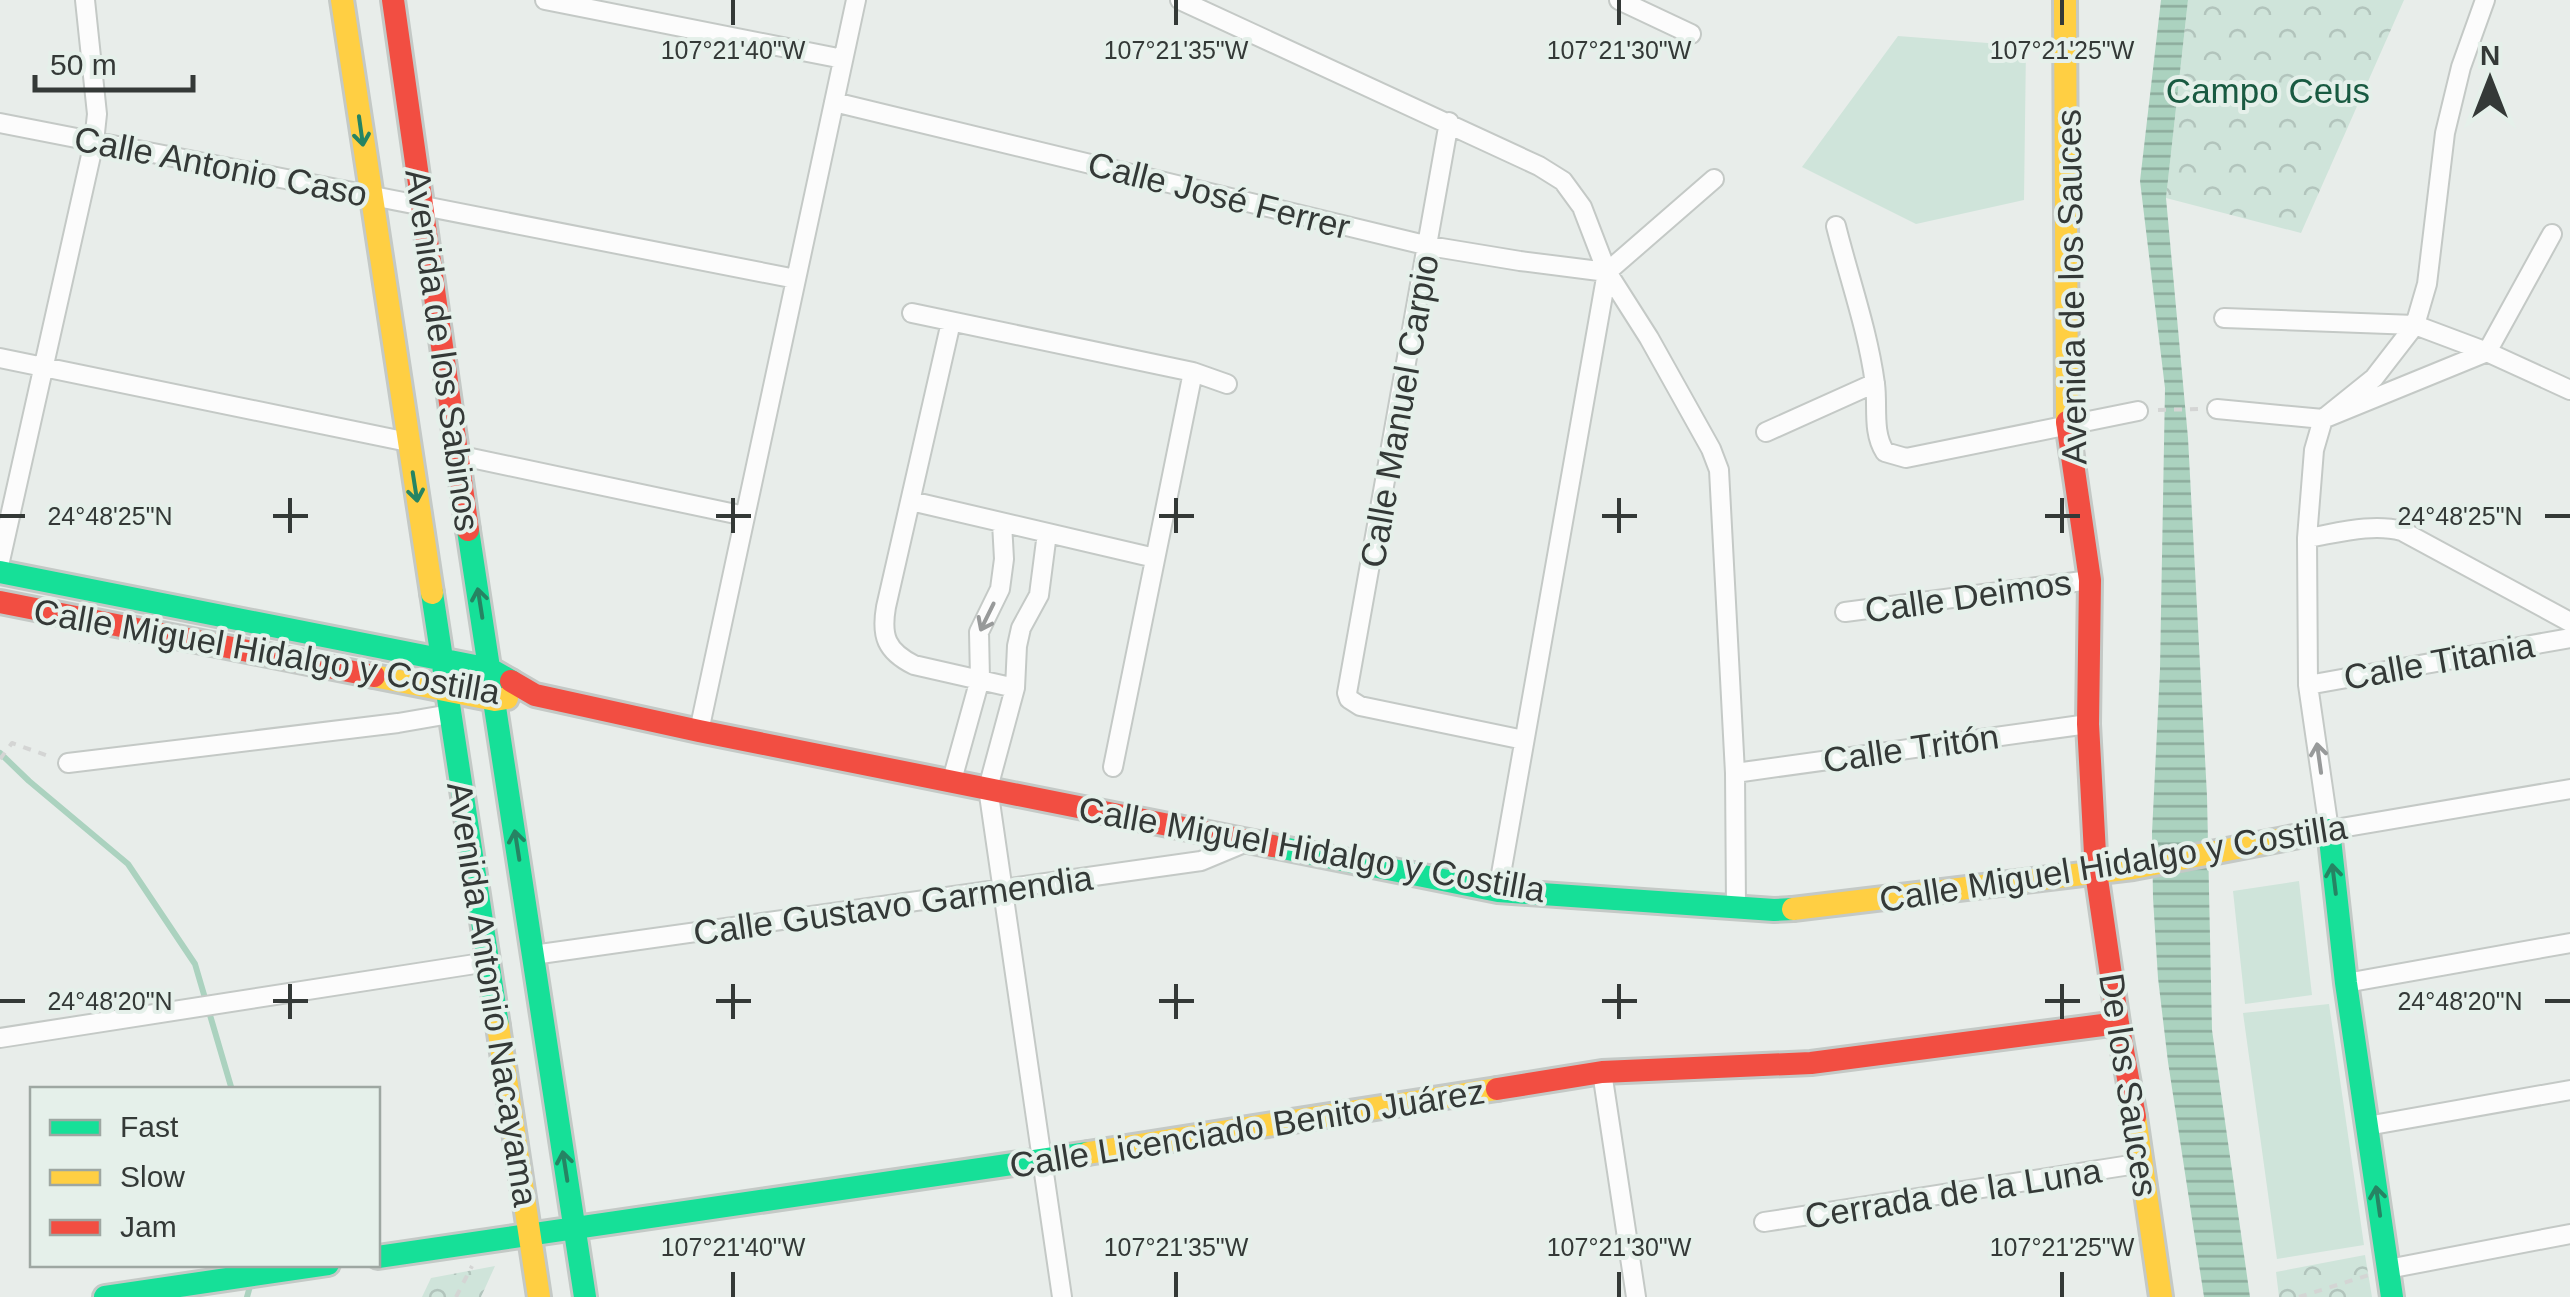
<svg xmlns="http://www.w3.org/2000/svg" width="2570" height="1297" viewBox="0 0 2570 1297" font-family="Arial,sans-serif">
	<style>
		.park { fill: url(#park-crowns) }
		.garden { fill: #cfe4da }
		.water { fill: url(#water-rules) }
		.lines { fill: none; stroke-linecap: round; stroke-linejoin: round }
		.stream { stroke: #abd2bf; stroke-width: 6 }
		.street-casing { stroke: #c4c9c6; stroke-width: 22 }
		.fast-casing { stroke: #c4c9c6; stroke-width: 28 }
		.slow-casing { stroke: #c4c9c6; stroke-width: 28 }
		.jam-casing { stroke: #c4c9c6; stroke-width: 28 }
		.path { stroke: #d4d5d4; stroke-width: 4; stroke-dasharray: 8 8; stroke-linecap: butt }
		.street { stroke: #fcfcfc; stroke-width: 18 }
		.fast { stroke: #16e098; stroke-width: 22 }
		.slow { stroke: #ffcf43; stroke-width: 22 }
		.jam { stroke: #f24e42; stroke-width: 22 }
		.oneway { stroke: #268463 }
		.oneway2 { stroke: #989a9a }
		.ticks { fill: none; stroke: #343937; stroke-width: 4 }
		.labels { text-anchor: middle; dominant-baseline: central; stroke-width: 8; stroke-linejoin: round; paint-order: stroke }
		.park-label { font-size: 35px; fill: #195a41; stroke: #e5f0ea }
		.street-label { font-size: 35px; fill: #343937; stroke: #e5f0ea }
		.ticks-label { font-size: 25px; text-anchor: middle; fill: #343937; stroke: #e5f0ea; stroke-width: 8; stroke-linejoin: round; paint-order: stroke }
	</style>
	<defs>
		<pattern id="park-crowns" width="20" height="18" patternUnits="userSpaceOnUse" patternTransform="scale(2.5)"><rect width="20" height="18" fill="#cfe4da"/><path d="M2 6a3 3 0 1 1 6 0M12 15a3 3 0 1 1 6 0" fill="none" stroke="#b2c4bc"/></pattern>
		<pattern id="water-rules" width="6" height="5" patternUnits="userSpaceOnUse" patternTransform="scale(2.5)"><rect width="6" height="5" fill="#abd2bf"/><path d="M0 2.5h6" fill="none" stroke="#8cab9c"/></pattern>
	</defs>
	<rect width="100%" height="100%" fill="#e8edea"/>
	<!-- park -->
	<path class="park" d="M2188,0h216l-103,233 -135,-35z
		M2365,1255l7,42h-93l-3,-25z
		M495,1266l-14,31h-59l9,-19z"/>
	<!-- garden -->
	<path class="garden" d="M1898,36l128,10 -2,154 -108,24 -114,-57z
		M2299,881l13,114 -67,9 -12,-113z
		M2329,1004l35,241 -87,14 -34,-246z"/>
	<!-- water -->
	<path class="water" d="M2161,0h27l-22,198 22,240 19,358 5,234 38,267h-46l-36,-235 -10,-84 -5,-80 -1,-65 8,-164 5,-281 -25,-207z"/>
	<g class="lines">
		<!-- stream -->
		<path class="stream" d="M0,753l29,28 99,83 67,100 37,126
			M247,1297l5,-18"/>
		<defs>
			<path id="street" d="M545,0l298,59
				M1180,0l359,166 24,15 19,26 25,65 42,66 62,111 8,21 16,303 1,133
				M1619,0l72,34
				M2485,0l-24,67 -16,66 -18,151 -12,41 -41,53 -51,41 -9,31 -7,88 1,147 21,145 241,-41
				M834,102l595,144 91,15 87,11
				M1449,122l-102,571 2,6 11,7 164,34
				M0,123l796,156
				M1836,226c13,52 32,105 39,158 3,22 -3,48 10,68l21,6 232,-47
				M1607,272l107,-93
				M912,313l281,59 34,12
				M2224,318l191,7 72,27 83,38
				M951,322l-65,285c-5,29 0,44 28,58l101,23
				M0,358l408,84
				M2217,409l106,10 164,-67 65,-118
				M1766,432l109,-49
				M457,455l288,61
				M911,501l244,57
				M1047,533l-8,62 -18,33 -4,18 -2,42 -27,100 74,509
				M2307,538c31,-5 65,-15 95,-7l168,91
				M0,561l94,-419 3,-28 -12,-114
				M1845,612l245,-32
				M2308,685l262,-47
				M699,731l157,-731
				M68,763l330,-40 52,-9
				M1113,767l80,-395
				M1735,773l353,-49
				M952,780l28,-101 -1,-47 21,-43 4,-30 -2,-36
				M1498,891l109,-619
				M533,955l668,-94 48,-20
				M2346,983l224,-40
				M0,1038l488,-76
				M1602,1072l34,225
				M2367,1126l203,-36
				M1764,1222l379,-59
				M2388,1269l182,-35"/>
			<path id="fast" d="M468,530l117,767
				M0,572l490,97 21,12
				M432,593l66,433
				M2320,832l9,-2 17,153 46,314
				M1273,846l225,45 276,19 19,-1
				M378,1257l710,-104
				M105,1297l223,-33"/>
			<path id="slow" d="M342,0l90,593
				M2065,0l2,422
				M374,676l121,24 12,-2
				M1793,909l340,-41 187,-36
				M498,1026l41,271
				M2135,1117l26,180
				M1088,1153l409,-64"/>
			<path id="jam" d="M393,0l75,530
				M2067,422l23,158 -2,144 8,148 22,151 17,94
				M0,602l374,74
				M511,681l24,14 164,36 574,115
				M1497,1089l105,-17 209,-9 307,-40"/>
		</defs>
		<!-- street casing -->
		<use href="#street" class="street-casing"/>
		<!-- fast casing -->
		<use href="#fast" class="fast-casing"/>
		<!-- slow casing -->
		<use href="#slow" class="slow-casing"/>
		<!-- jam casing -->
		<use href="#jam" class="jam-casing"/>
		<!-- path -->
		<path class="path" d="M2158,410l40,-1
			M0,759l12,-16 39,14
			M456,1297l16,-31
			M2299,1297l70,-22"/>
		<!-- street -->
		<use href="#street" class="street"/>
		<!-- fast -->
		<use href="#fast" class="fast"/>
		<!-- slow -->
		<use href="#slow" class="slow"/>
		<!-- jam -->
		<use href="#jam" class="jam"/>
	</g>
	<!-- one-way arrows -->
	<defs><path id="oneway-shaft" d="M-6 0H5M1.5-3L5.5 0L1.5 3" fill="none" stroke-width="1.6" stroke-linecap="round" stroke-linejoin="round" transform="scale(2.5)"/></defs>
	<g class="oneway">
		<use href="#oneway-shaft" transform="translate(361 131) rotate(82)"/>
		<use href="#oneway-shaft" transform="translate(415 487) rotate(81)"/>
		<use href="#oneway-shaft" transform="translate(480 603) rotate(-99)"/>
		<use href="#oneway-shaft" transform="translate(517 845) rotate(-99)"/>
		<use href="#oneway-shaft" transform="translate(2334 879) rotate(-97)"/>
		<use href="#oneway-shaft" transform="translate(565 1166) rotate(-99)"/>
		<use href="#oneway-shaft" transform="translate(2378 1201) rotate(-98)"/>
	</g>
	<g class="oneway2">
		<use href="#oneway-shaft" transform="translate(987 617) rotate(116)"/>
		<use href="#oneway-shaft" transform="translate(2319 758) rotate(-98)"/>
	</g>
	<!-- ticks -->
	<path class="ticks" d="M733,0v25M1176,0v25M1619,0v25M2062,0v25M290,498v35M733,498v35M1176,498v35M1619,498v35M2062,498v35M0,516h25M273,516h35M716,516h35M1159,516h35M1602,516h35M2045,516h35M2545,516h25M290,984v35M733,984v35M1176,984v35M1619,984v35M2062,984v35M0,1001h25M273,1001h35M716,1001h35M1159,1001h35M1602,1001h35M2045,1001h35M2545,1001h25M733,1272v25M1176,1272v25M1619,1272v25M2062,1272v25"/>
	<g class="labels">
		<!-- park labels -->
		<g class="park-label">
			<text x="2268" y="90">Campo Ceus</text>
		</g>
		<!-- street labels -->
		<g class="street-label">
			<text transform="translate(221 166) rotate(11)">Calle Antonio Caso</text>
			<text transform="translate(1219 195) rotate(14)">Calle José Ferrer</text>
			<text transform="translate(2071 287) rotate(-91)">Avenida de los Sauces</text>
			<text transform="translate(443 350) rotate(82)">Avenida de los Sabinos</text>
			<text transform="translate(1399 411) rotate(-80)">Calle Manuel Carpio</text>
			<text transform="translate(1968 596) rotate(-8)">Calle Deimos</text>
			<text transform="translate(267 651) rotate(10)">Calle Miguel Hidalgo y Costilla</text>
			<text transform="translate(2439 661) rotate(-10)">Calle Titania</text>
			<text transform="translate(1911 748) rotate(-8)">Calle Tritón</text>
			<text transform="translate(1312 849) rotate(10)">Calle Miguel Hidalgo y Costilla</text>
			<text transform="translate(2113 863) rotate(-9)">Calle Miguel Hidalgo y Costilla</text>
			<text transform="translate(893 905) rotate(-8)">Calle Gustavo Garmendia</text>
			<text transform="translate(493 994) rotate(81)">Avenida Antonio Nacayama</text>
			<text transform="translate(2129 1085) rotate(81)">De los Sauces</text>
			<text transform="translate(1247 1128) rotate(-9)">Calle Licenciado Benito Juárez</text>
			<text transform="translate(1953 1193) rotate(-9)">Cerrada de la Luna</text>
		</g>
	</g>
	<g class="ticks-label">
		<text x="733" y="59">107°21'40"W</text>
		<text x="1176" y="59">107°21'35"W</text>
		<text x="1619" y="59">107°21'30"W</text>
		<text x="2062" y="59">107°21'25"W</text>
		<text x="110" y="525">24°48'25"N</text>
		<text x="2460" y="525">24°48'25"N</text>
		<text x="110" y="1010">24°48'20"N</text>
		<text x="2460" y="1010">24°48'20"N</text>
		<text x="733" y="1256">107°21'40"W</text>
		<text x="1176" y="1256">107°21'35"W</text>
		<text x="1619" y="1256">107°21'30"W</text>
		<text x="2062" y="1256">107°21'25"W</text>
	</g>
	<!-- legend -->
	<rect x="30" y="1087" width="350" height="180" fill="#e5f0ea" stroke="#9ea7a2" stroke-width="2.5"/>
	<rect x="50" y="1120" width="50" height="15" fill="#16e098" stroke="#9ea7a2" stroke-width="2.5"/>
	<text x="120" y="1137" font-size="30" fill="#343937">Fast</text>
	<rect x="50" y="1170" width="50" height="15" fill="#ffcf43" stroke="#9ea7a2" stroke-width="2.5"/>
	<text x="120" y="1187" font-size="30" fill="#343937">Slow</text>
	<rect x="50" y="1220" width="50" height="15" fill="#f24e42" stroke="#9ea7a2" stroke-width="2.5"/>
	<text x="120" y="1237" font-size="30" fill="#343937">Jam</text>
	<!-- north arrow -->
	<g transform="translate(2490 80)" stroke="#e5f0ea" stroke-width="8" paint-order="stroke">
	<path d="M0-8L18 38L0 25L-18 38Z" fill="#343937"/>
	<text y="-15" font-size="28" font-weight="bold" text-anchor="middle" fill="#343937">N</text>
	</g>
	<!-- scale -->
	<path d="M35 75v15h158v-15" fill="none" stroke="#343937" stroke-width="5"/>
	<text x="50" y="75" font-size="30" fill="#343937" stroke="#e5f0ea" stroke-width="8" paint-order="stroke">50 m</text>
</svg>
